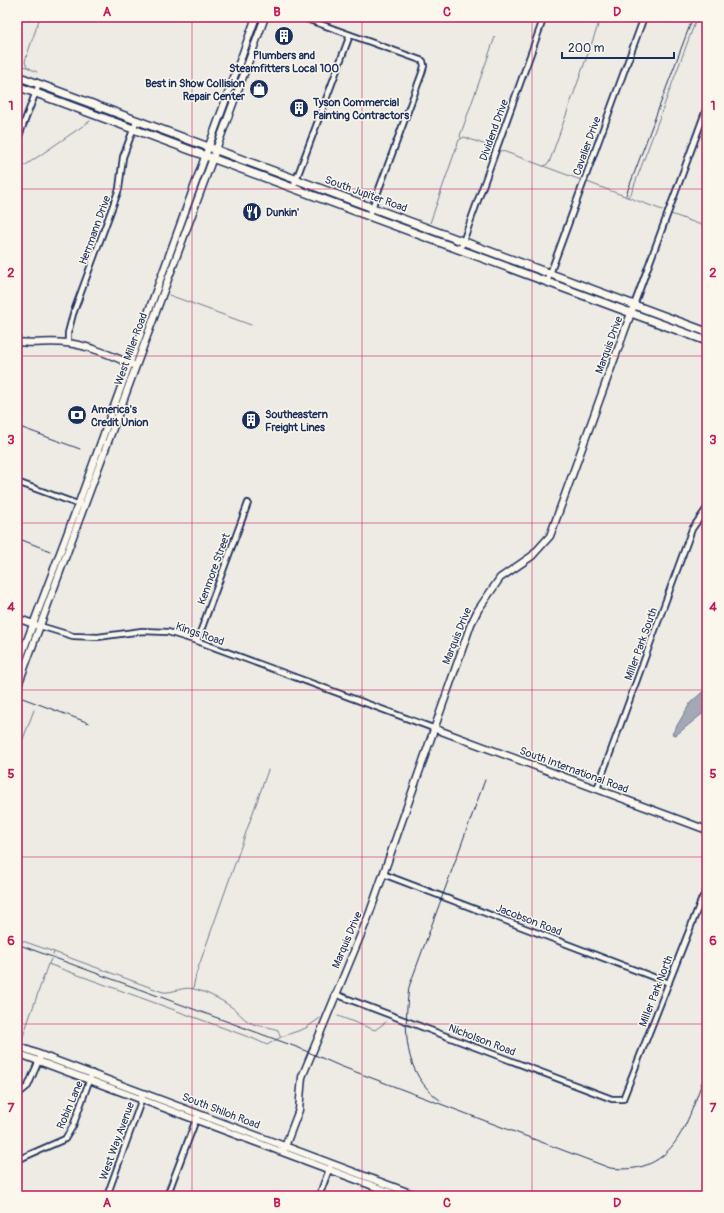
<svg xmlns="http://www.w3.org/2000/svg" width="724" height="1213" viewBox="0 0 724 1213" font-family="Pangolin,sans-serif">
	<style>
		.water { fill: #a3a8b4; stroke: #6d7892 }
		.lines { fill: none; stroke-linecap: round; stroke-linejoin: round }
		.stream { stroke: #6d7892; stroke-width: 1 }
		.street-casing { stroke: #1b2f5e; stroke-width: 8 }
		.secondary-casing { stroke: #1b2f5e; stroke-width: 9 }
		.primary-casing { stroke: #1b2f5e; stroke-width: 10 }
		.street { stroke: #fbf7ec; stroke-width: 4.5 }
		.secondary { stroke: #fbf7ec; stroke-width: 6 }
		.primary { stroke: #fbf7ec; stroke-width: 7 }
		.rail { stroke: #1b2f5e; stroke-width: 1 }
		.grid { fill: none; stroke: #c2185b; stroke-width: 1; stroke-opacity: 0.55 }
		.labels { text-anchor: middle; dominant-baseline: central; stroke-width: 3; stroke-linejoin: round; paint-order: stroke }
		.poi-label { font-size: 11px; font-weight: bold; fill: #1b2f5e; stroke: #fbf7ec; text-anchor: start }
		.street-label { font-size: 11px; fill: #1b2f5e; stroke: #fbf7ec }
		.neatline { fill: none; stroke: #c2185b; stroke-width: 1.5 }
		.grid-label { font-size: 13px; text-anchor: middle; font-weight: bold; fill: #c2185b }
	</style>
	<rect width="100%" height="100%" fill="#eeebe4"/>
	<filter id="ink" filterUnits="userSpaceOnUse"><feTurbulence type="fractalNoise" baseFrequency=".025" numOctaves="2"/><feDisplacementMap in="SourceGraphic" scale="8" xChannelSelector="R" yChannelSelector="G"/><feConvolveMatrix kernelMatrix="1 2 1 2 8 2 1 2 1" color-interpolation-filters="sRGB"/></filter>
	<g filter="url(#ink)">
		<!-- water -->
		<path class="water" d="M707,688v22l-31,25 -4,-1 19,-32z"/>
		<g class="lines">
			<!-- stream -->
			<path class="stream" d="M17,64l13,4
				M37,72c-6,-3 -11,-4 -12,-11l15,-44
				M461,138l-1,-2 35,-99
				M500,150l81,30
				M544,166l5,-3 52,-146
				M17,171l73,-50
				M587,182l78,29
				M627,197l4,-3 66,-177
				M671,214l36,13
				M430,223l29,-83 5,-3 30,11
				M169,295l82,30
				M17,755l17,-45
				M17,939l37,13 -1,3
				M54,952l109,40c11,1 20,-6 31,-3 12,3 26,10 36,17 7,4 12,12 19,16 9,5 20,4 29,8l2,6
				M49,964l2,-5
				M193,989l3,-15 72,-204
				M338,1016l37,14 11,-8
				M21,1042l27,-78 206,75 13,6 14,-8 25,-9 14,-10"/>
			<defs>
				<path id="street" d="M301,17l122,44 1,5 -2,7 -53,143
					M17,141l22,-57
					M293,188l57,-153
					M460,250l84,-233
					M547,282l97,-265
					M634,305l73,-198
					M68,343v-10l5,-19 46,-125 4,-32 13,-35
					M17,482l63,23
					M40,626l33,10 25,1 44,-6 26,1 29,9 236,87
					M197,641l51,-138
					M597,789l95,-260 15,-21
					M383,874l286,109
					M335,994l277,105h11l79,-201 5,-7
					M17,1095l11,-9 12,-28
					M17,1160l48,-21 8,-13 19,-53
					M107,1196l37,-103
					M167,1196l30,-79
					M319,1196l11,-29"/>
				<path id="secondary" d="M17,342c17,2 33,-1 49,1 22,2 47,13 67,22
					M17,618l19,7
					M17,667l61,-162 178,-488
					M17,688l248,-671
					M433,728l274,102
					M17,1046l401,150
					M17,1053l383,143
					M283,1152l16,-42 3,-33 67,-162 102,-291 7,-14 22,-32 32,-22 18,-20 84,-231"/>
				<path id="primary" d="M17,76l690,256
					M17,86l690,255"/>
			</defs>
			<!-- street casing -->
			<use href="#street" class="street-casing"/>
			<!-- secondary casing -->
			<use href="#secondary" class="secondary-casing"/>
			<!-- primary casing -->
			<use href="#primary" class="primary-casing"/>
			<!-- street -->
			<use href="#street" class="street"/>
			<!-- secondary -->
			<use href="#secondary" class="secondary"/>
			<!-- primary -->
			<use href="#primary" class="primary"/>
			<!-- rail -->
			<path class="rail" d="M626,195l67,-178
				M17,426l63,23
				M17,538l33,13
				M17,696l72,27
				M17,944l282,104 41,18 270,102c67,9 78,-50 97,-99
				M441,1101c-39,-28 -37,-71 -32,-114l76,-207"/>
		</g>
	</g>
	<!-- grid -->
	<path class="grid" d="M192,17v1179M362,17v1179M532,17v1179M17,189h690M17,356h690M17,523h690M17,690h690M17,857h690M17,1024h690"/>
	<!-- icons -->
	<defs>
		<symbol id="building-disc" viewBox="-11 -11 22 22"><circle r="9.5" fill="#1b2f5e" stroke="#fbf7ec"/><path d="M-4-6H4V6H1V3H-1V6H-4ZM-2.5-4.3h1.7v1.8h-1.7ZM.8-4.3h1.7v1.8H.8ZM-2.5-1h1.7V.8h-1.7ZM.8-1h1.7V.8H.8Z" fill="#fff"/></symbol>
		<symbol id="shop-disc" viewBox="-11 -11 22 22"><circle r="9.5" fill="#1b2f5e" stroke="#fbf7ec"/><path d="M-5-2.5h2.3a2.7 3.5 0 0 1 5.4 0H5L5.5 6h-11ZM-1.5-2.5h3a1.5 2.3 0 0 0-3 0Z" fill="#fff"/></symbol>
		<symbol id="restaurant-disc" viewBox="-11 -11 22 22"><circle r="9.5" fill="#1b2f5e" stroke="#fbf7ec"/><path d="M-5-6h1v4h1v-4h1v4h1v-4h1v5L-1.5 .5V6h-2V.5L-5-1ZM5-6V6H3V1.5H1.5Q1.5-4 5-6Z" fill="#fff"/></symbol>
		<symbol id="bank-disc" viewBox="-11 -11 22 22"><circle r="9.5" fill="#1b2f5e" stroke="#fbf7ec"/><path d="M-6-4H6V4H-6ZM0-2.3a2.3 2.3 0 1 0 0 4.6a2.3 2.3 0 1 0 0-4.6Z" fill="#fff"/></symbol>
	</defs>
	<g fill-rule="evenodd">
		<use href="#building-disc" x="273" y="25" width="22" height="22"/>
		<use href="#shop-disc" x="248" y="78" width="22" height="22"/>
		<use href="#building-disc" x="288" y="97" width="22" height="22"/>
		<use href="#restaurant-disc" x="241" y="201" width="22" height="22"/>
		<use href="#bank-disc" x="66" y="404" width="22" height="22"/>
		<use href="#building-disc" x="240" y="409" width="22" height="22"/>
	</g>
	<g class="labels">
		<!-- poi labels -->
		<g class="poi-label">
			<text x="284" y="55" text-anchor="middle">Plumbers and<tspan x="284" dy="13">Steamfitters Local 100</tspan></text>
			<text x="245" y="83" text-anchor="end">Best in Show Collision<tspan x="245" dy="13">Repair Center</tspan></text>
			<text x="313" y="102">Tyson Commercial<tspan x="313" dy="13">Painting Contractors</tspan></text>
			<text x="266" y="212">Dunkin'</text>
			<text x="91" y="409">America's<tspan x="91" dy="13">Credit Union</tspan></text>
			<text x="265" y="414">Southeastern<tspan x="265" dy="13">Freight Lines</tspan></text>
		</g>
		<!-- street labels -->
		<g class="street-label">
			<text transform="translate(494 130) rotate(-70)">Dividend Drive</text>
			<text transform="translate(587 146) rotate(-70)">Cavalier Drive</text>
			<text transform="translate(366 194) rotate(20)">South Jupiter Road</text>
			<text transform="translate(95 230) rotate(-70)">Herrmann Drive</text>
			<text transform="translate(609 345) rotate(-70)">Marquis Drive</text>
			<text transform="translate(131 349) rotate(-70)">West Miller Road</text>
			<text transform="translate(214 569) rotate(-70)">Kenmore Street</text>
			<text transform="translate(200 634) rotate(19)">Kings Road</text>
			<text transform="translate(457 636) rotate(-68)">Marquis Drive</text>
			<text transform="translate(641 644) rotate(-70)">Miller Park South</text>
			<text transform="translate(574 770) rotate(20)">South International Road</text>
			<text transform="translate(529 920) rotate(21)">Jacobson Road</text>
			<text transform="translate(347 940) rotate(-67)">Marquis Drive</text>
			<text transform="translate(656 991) rotate(-69)">Miller Park North</text>
			<text transform="translate(482 1040) rotate(21)">Nicholson Road</text>
			<text transform="translate(70 1105) rotate(-67)">Robin Lane</text>
			<text transform="translate(221 1111) rotate(21)">South Shiloh Road</text>
			<text transform="translate(117 1141) rotate(-70)">West Way Avenue</text>
		</g>
	</g>
	<!-- margin -->
	<rect width="724" height="1213" fill="none" stroke="#fbf7ec" stroke-width="44"/>
	<!-- scale -->
	<path d="M562 52v6h112v-6" fill="none" stroke="#1b2f5e" stroke-width="2"/>
	<text x="568" y="52" font-size="12" fill="#1b2f5e" stroke="#fbf7ec" stroke-width="3" paint-order="stroke">200 m</text>
	<rect x="22" y="22" width="680" height="1169" class="neatline"/>
	<g class="grid-label">
		<text x="107" y="16">A</text>
		<text x="277" y="16">B</text>
		<text x="447" y="16">C</text>
		<text x="617" y="16">D</text>
		<text x="11" y="110">1</text>
		<text x="713" y="110">1</text>
		<text x="11" y="277">2</text>
		<text x="713" y="277">2</text>
		<text x="11" y="444">3</text>
		<text x="713" y="444">3</text>
		<text x="11" y="611">4</text>
		<text x="713" y="611">4</text>
		<text x="11" y="778">5</text>
		<text x="713" y="778">5</text>
		<text x="11" y="945">6</text>
		<text x="713" y="945">6</text>
		<text x="11" y="1112">7</text>
		<text x="713" y="1112">7</text>
		<text x="107" y="1207">A</text>
		<text x="277" y="1207">B</text>
		<text x="447" y="1207">C</text>
		<text x="617" y="1207">D</text>
	</g>
</svg>
